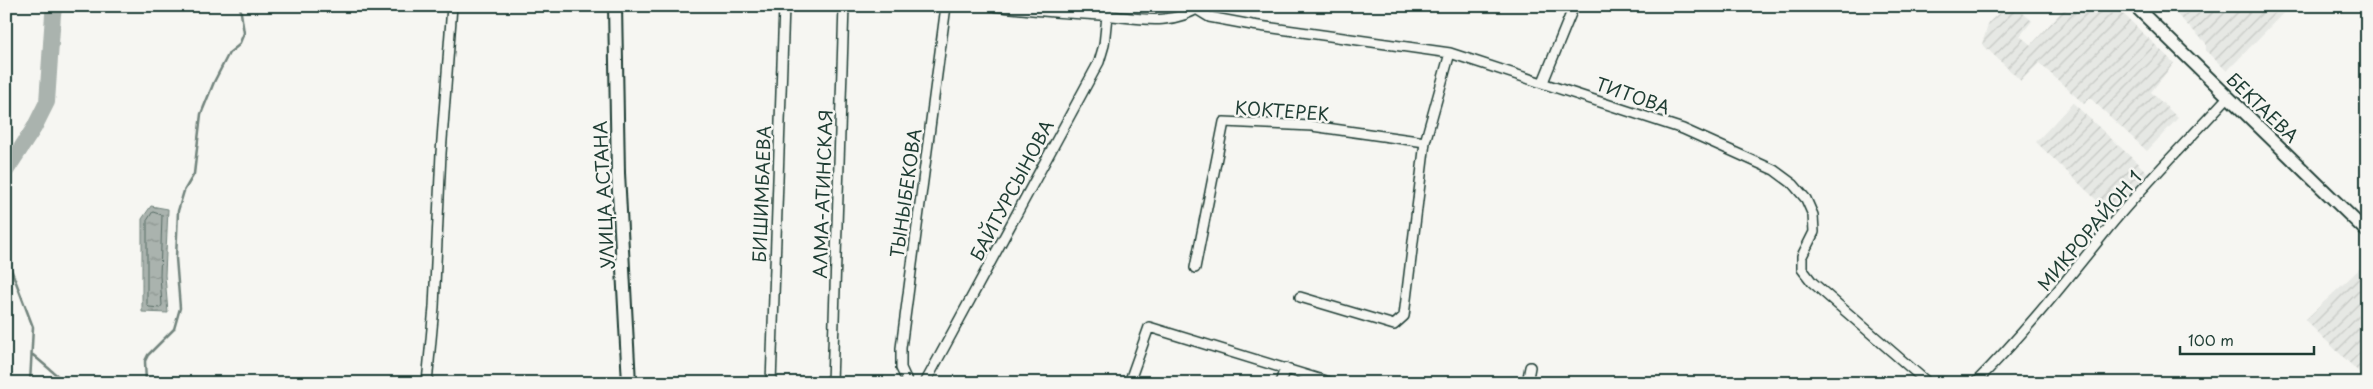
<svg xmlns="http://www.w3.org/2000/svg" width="2373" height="389" viewBox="0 0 2373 389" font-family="'Playpen Sans',sans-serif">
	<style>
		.industrial { fill: url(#industrial-furrows) }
		.water { fill: url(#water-ripples); stroke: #72847d }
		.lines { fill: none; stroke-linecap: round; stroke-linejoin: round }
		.shore { stroke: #576c65; stroke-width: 1 }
		.stream { stroke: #72847d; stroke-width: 2.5 }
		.river { stroke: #aab3ae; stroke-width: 16 }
		.minor-casing { stroke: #1f3d34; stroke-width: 12 }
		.tertiary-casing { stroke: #1f3d34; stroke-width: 15 }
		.secondary-casing { stroke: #1f3d34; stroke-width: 16 }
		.minor { stroke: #f6f6f2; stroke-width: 9 }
		.tertiary { stroke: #f6f6f2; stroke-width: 11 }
		.secondary { stroke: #f6f6f2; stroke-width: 12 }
		.labels { text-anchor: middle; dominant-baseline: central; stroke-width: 5; stroke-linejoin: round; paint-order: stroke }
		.street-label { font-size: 18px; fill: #1f3d34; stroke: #f6f6f2 }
	</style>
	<defs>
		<pattern id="industrial-furrows" width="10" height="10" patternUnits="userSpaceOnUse" patternTransform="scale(1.25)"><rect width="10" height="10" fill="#e6e8e4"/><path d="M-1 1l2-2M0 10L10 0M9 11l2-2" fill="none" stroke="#c5c8c4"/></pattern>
		<pattern id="water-ripples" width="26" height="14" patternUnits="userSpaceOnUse" patternTransform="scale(1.25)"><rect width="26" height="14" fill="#aab3ae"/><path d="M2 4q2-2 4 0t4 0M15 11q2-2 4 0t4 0" fill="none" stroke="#8a938e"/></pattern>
	</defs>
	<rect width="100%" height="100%" fill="#f6f6f2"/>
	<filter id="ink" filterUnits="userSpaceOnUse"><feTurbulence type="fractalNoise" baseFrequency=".02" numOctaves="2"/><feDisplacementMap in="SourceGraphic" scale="10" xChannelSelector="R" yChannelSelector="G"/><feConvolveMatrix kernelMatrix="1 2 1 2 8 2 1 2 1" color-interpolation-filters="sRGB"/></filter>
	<g filter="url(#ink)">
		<!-- industrial -->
		<path class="industrial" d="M2007,6h8l17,15 -12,15 11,9 36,-39h48l59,57 -23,29 27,26 -31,33 -57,-53 -6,6 -45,-41 -18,18 -39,-37 7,-22z
			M2168,6h122l-63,65 -21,-20v-8z
			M2073,103l75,70 -36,42 -76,-73z
			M2367,262v118l-62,-60z"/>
		<!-- water -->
		<path class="water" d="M151,206l17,3 -3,66 3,38 -26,-1v-93z"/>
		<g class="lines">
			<!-- shore -->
			<path class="shore" d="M153,212l9,3 -2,61 2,29 -2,3 -11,-1 -2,-2v-84z"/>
			<!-- stream -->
			<path class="stream" d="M6,256l27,71 -3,56
				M33,355l33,28
				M146,383l-1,-22 3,-6 26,-26 6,-21 -4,-50 2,-47 6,-20 10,-17 7,-60 13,-32 15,-29 10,-8 5,-12 -4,-27"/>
			<!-- river -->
			<path class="river" d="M6,171l28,-43 13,-26 6,-88 2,-8"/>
			<defs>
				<path id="minor" d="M993,6c35,4 71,7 107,9 34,2 70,13 101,-9
					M1196,9l13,8 43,8 198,28 233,76 91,41 19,14 13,15 7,16 1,17 -12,24v13l10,13 116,101
					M1543,82l31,-76
					M1195,268l29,-146 88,4 113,16
					M1300,297l94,28 10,-9 21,-174 25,-89
					M427,383l7,-76 7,-154 11,-147
					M771,383l13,-377
					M832,383l12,-377
					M908,383l-7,-15v-20l45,-342
					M925,383l174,-321 5,-17 4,-39
					M1129,383l20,-56 183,56
					M1280,383l5,-15
					M1527,383l3,-16
					M1975,383c46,-46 86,-96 127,-147 38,-48 84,-93 125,-138"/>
				<path id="tertiary" d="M2135,6l232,226"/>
				<path id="secondary" d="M615,6l3,167 11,210"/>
			</defs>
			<!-- minor casing -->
			<use href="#minor" class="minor-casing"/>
			<!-- tertiary casing -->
			<use href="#tertiary" class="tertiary-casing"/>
			<!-- secondary casing -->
			<use href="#secondary" class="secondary-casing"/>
			<!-- minor -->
			<use href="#minor" class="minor"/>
			<!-- tertiary -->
			<use href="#tertiary" class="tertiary"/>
			<!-- secondary -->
			<use href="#secondary" class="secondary"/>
		</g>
	</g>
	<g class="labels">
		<!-- street labels -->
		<g class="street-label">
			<text transform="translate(1633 95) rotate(19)">ТИТОВА</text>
			<text transform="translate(2263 107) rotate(44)">БЕКТАЕВА</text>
			<text transform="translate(1282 110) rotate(4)">КОКТЕРЕК</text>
			<text transform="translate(1011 190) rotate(-62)">БАЙТУРСЫНОВА</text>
			<text transform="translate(905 193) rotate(-82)">ТЫНЫБЕКОВА</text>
			<text transform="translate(761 194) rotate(-88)">БИШИМБАЕВА</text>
			<text transform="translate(822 194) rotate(-88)">АЛМА-АТИНСКАЯ</text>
			<text transform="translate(603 195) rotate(-93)">УЛИЦА АСТАНА</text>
			<text transform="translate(2089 230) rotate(-50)">МИКРОРАЙОН 1</text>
		</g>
	</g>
	<!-- margin -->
	<rect width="2373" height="389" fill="none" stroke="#f6f6f2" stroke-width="25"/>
	<rect x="12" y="12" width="2348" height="364" fill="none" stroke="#1f3d34" stroke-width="2" filter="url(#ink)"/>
	<!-- scale -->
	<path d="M2180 346v8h134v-8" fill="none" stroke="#1f3d34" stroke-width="2.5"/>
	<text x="2188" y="346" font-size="15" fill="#1f3d34" stroke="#f6f6f2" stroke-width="4" paint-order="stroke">100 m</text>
</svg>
